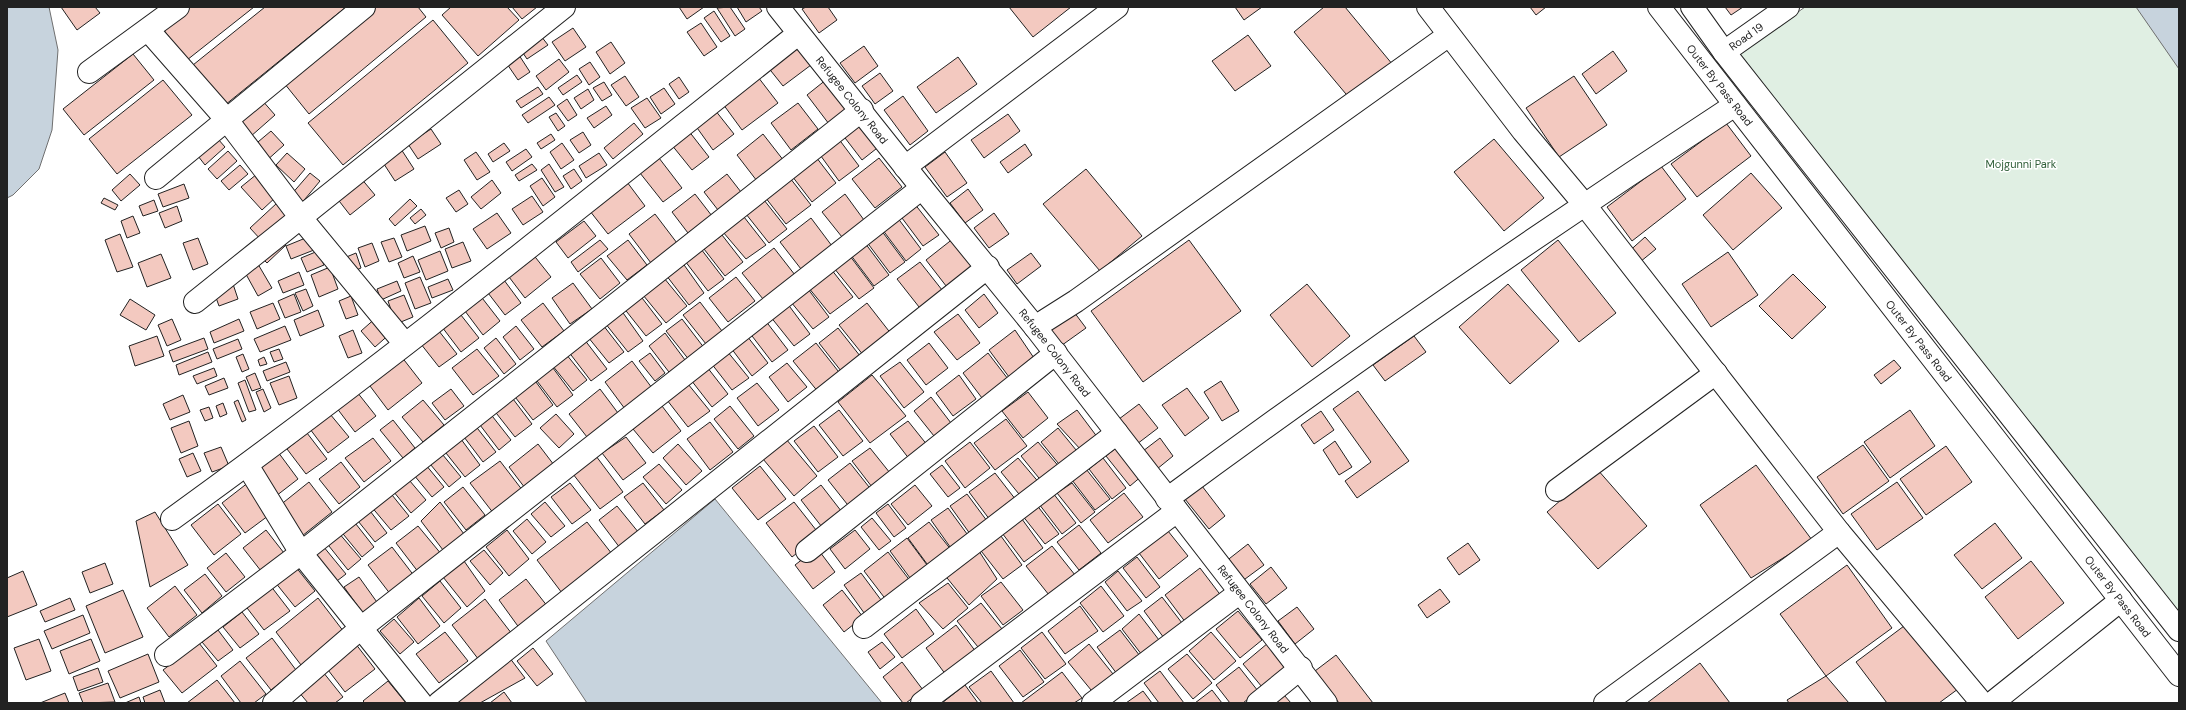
<svg xmlns="http://www.w3.org/2000/svg" width="2186" height="710" viewBox="0 0 2186 710" font-family="'DM Sans',sans-serif">
	<style>
		.green { fill: #e0efe3; stroke: #6f6f6f }
		.water { fill: #c7d3dd; stroke: #6f6f6f }
		.building { fill: #f3c9c0; stroke: #222 }
		.lines { fill: none; stroke-linecap: round; stroke-linejoin: round }
		.minor-casing { stroke: #222; stroke-width: 24 }
		.major-casing { stroke: #222; stroke-width: 24 }
		.minor { stroke: #fff; stroke-width: 22 }
		.major { stroke: #fff; stroke-width: 22 }
		.labels { text-anchor: middle; dominant-baseline: central; stroke-width: 3; stroke-linejoin: round; paint-order: stroke }
		.street-label { font-size: 11px; fill: #222; stroke: #fff }
		.park-label { font-size: 11px; fill: #2f5e38; stroke: #fff }
	</style>
	<rect width="100%" height="100%" fill="#fff"/>
	<!-- green -->
	<path class="green" d="M1805,7h374v612l-444,-562z"/>
	<!-- water -->
	<path class="water" d="M7,7h42l9,43 -6,80 -13,39 -26,26 -6,3z
		M2136,7h43v62z
		M715,499l167,204h-295l-41,-62z"/>
	<!-- building -->
	<path class="building" d="M61,7h34l5,6 -23,17z
		M180,7h74l-67,53 -28,-36z
		M265,7h81l-121,98 -32,-40z
		M375,7h43l8,10 -117,97 -25,-31z
		M451,7h56l12,13 -41,36 -36,-41z
		M512,7h25l-15,12z
		M679,7h25l-17,12z
		M730,7l15,22 -10,7 -18,-28z
		M737,7h22l3,4 -16,11z
		M806,7h22l9,13 -18,13 -17,-24z
		M1009,7h62l-38,30z
		M1235,7h27l-18,13z
		M1324,7h21l48,58 -42,35 -57,-68z
		M1530,7h16l-10,8z
		M1725,7h18l-12,8z
		M714,11l16,25 -9,6 -17,-24z
		M433,20l35,43 -125,102 -35,-42z
		M701,23l16,24 -13,9 -17,-24z
		M573,28l13,19 -21,14 -13,-19z
		M1248,35l23,31 -36,25 -23,-30z
		M541,36l7,9 -21,14 -6,-9z
		M611,42l14,21 -15,11 -14,-22z
		M795,44l16,21 -28,21 -16,-20z
		M864,46l14,20 -23,17 -15,-20z
		M1613,51l14,20 -31,23 -14,-20z
		M517,52l13,20 -12,8 -13,-19z
		M133,54l21,26 -70,55 -21,-26z
		M958,57l19,27 -41,29 -19,-26z
		M559,59l10,13 -23,18 -10,-14z
		M590,62l10,15 -11,8 -10,-16z
		M880,73l13,18 -18,13 -13,-18z
		M577,75l5,7 -19,13 -5,-7z
		M625,76l14,21 -13,9 -15,-21z
		M1574,76l33,49 -48,32 -33,-49z
		M679,77l10,15 -10,7 -10,-15z
		M758,77l20,26 -36,27 -19,-26z
		M827,79l23,29 -21,16 -22,-29z
		M163,80l29,35 -75,59 -28,-35z
		M604,82l8,13 -10,6 -9,-13z
		M538,87l5,7 -22,14 -5,-7z
		M664,88l11,16 -14,10 -11,-17z
		M588,89l6,11 -13,9 -7,-11z
		M903,96l25,35 -18,14 -26,-35z
		M549,97l6,8 -27,18 -6,-8z
		M647,98l14,20 -16,10 -14,-20z
		M261,99l14,16 -25,22 -14,-15z
		M567,99l10,16 -9,6 -11,-15z
		M798,103l20,26 -27,21 -20,-27z
		M606,106l6,9 -18,13 -7,-10z
		M715,110l19,24 -21,16 -18,-25z
		M556,113l9,13 -7,5 -9,-14z
		M1008,114l12,17 -36,27 -13,-18z
		M861,119l20,26 -19,15 -20,-26z
		M634,123l9,11 -30,25 -9,-11z
		M1726,123l25,33 -54,41 -26,-33z
		M431,129l10,15 -23,15 -10,-15z
		M688,130l21,27 -17,13 -21,-26z
		M271,131l13,14 -19,17 -13,-15z
		M583,132l8,13 -12,8 -9,-13z
		M551,134l4,6 -14,9 -4,-6z
		M763,134l21,27 -27,20 -20,-26z
		M838,138l21,28 -20,15 -21,-29z
		M218,139l7,8 -20,18 -7,-9z
		M1494,139l50,59 -40,33 -50,-59z
		M504,143l6,8 -17,11 -5,-8z
		M562,143l12,17 -13,9 -11,-17z
		M1025,144l7,11 -24,18 -8,-11z
		M401,149l13,20 -19,12 -13,-20z
		M526,149l6,8 -20,14 -6,-9z
		M228,151l9,10 -20,18 -9,-10z
		M476,152l14,20 -13,8 -13,-20z
		M945,152l22,31 -20,14 -22,-30z
		M287,153l18,16 -11,13 -18,-17z
		M599,153l8,12 -21,13 -7,-12z
		M816,157l20,26 -24,19 -20,-26z
		M659,158l23,30 -19,14 -23,-29z
		M879,158l23,29 -27,21 -23,-29z
		M532,164l5,6 -18,11 -4,-6z
		M549,164l15,23 -9,5 -14,-22z
		M240,165l8,9 -19,16 -8,-9z
		M1661,166l25,33 -54,42 -25,-34z
		M574,169l8,12 -11,8 -8,-13z
		M1086,169l56,67 -42,35 -57,-67z
		M310,173l10,8 -20,24 -10,-9z
		M1751,173l31,35 -49,42 -30,-35z
		M130,174l10,11 -19,16 -9,-11z
		M257,174l20,22 -15,14 -21,-23z
		M727,174l14,18 -23,18 -14,-18z
		M360,177l15,18 -25,20 -14,-18z
		M542,178l13,19 -12,9 -13,-20z
		M624,178l21,28 -37,28 -22,-28z
		M790,178l21,27 -25,19 -21,-27z
		M492,180l9,13 -20,16 -10,-12z
		M184,184l5,14 -26,9 -5,-13z
		M968,189l15,21 -18,13 -15,-20z
		M459,190l9,14 -12,8 -10,-14z
		M695,194l17,22 -24,17 -16,-21z
		M845,194l19,26 -22,17 -20,-25z
		M532,196l11,16 -20,13 -11,-16z
		M104,198l14,7 -3,5 -14,-7z
		M410,199l7,7 -22,20 -6,-7z
		M154,200l4,11 -15,5 -4,-10z
		M764,200l23,29 -18,14 -23,-29z
		M277,203l12,12 -27,26 -12,-13z
		M914,203l25,32 -16,11 -24,-32z
		M177,206l5,15 -17,7 -6,-15z
		M421,209l5,6 -11,9 -5,-6z
		M497,213l14,20 -24,16 -14,-20z
		M994,213l15,21 -20,14 -15,-20z
		M655,214l22,29 -26,20 -22,-29z
		M133,216l7,17 -13,5 -6,-17z
		M744,217l22,28 -20,14 -23,-27z
		M897,217l24,32 -15,12 -24,-32z
		M811,218l21,28 -31,23 -21,-27z
		M584,221l12,15 -28,22 -12,-16z
		M425,226l6,15 -24,10 -6,-16z
		M449,228l5,14 -13,6 -6,-15z
		M881,230l24,32 -15,11 -24,-32z
		M120,234l13,33 -16,5 -12,-32z
		M722,235l21,27 -18,14 -21,-27z
		M308,237l6,13 -23,9 -5,-13z
		M1645,237l11,12 -21,17 -10,-11z
		M198,238l10,26 -15,6 -10,-27z
		M280,238l6,7 -19,18 -7,-7z
		M394,238l8,19 -13,5 -8,-20z
		M954,238l24,32 -28,21 -24,-31z
		M600,240l8,9 -30,23 -7,-10z
		M628,240l19,25 -20,15 -20,-24z
		M1189,240l52,71 -98,71 -52,-71z
		M1558,240l58,73 -37,29 -58,-72z
		M463,242l8,19 -19,7 -7,-19z
		M372,243l7,18 -14,6 -7,-19z
		M865,243l24,32 -15,11 -24,-32z
		M774,248l21,27 -32,24 -21,-26z
		M701,249l23,30 -16,12 -23,-30z
		M318,251l6,14 -17,7 -6,-14z
		M440,251l8,20 -22,9 -8,-20z
		M1728,252l30,43 -47,32 -29,-43z
		M356,253l5,15 -11,5 -6,-15z
		M532,253l19,24 -26,21 -19,-25z
		M1031,253l10,13 -24,18 -10,-14z
		M161,254l10,24 -24,9 -9,-24z
		M413,256l7,16 -16,6 -6,-15z
		M850,256l24,32 -15,11 -25,-31z
		M601,258l19,25 -20,16 -20,-25z
		M255,259l17,29 -14,8 -16,-29z
		M682,262l22,31 -15,12 -23,-30z
		M920,262l26,33 -23,17 -26,-33z
		M330,267l8,22 -19,8 -8,-22z
		M831,269l22,28 -23,17 -22,-27z
		M299,272l5,13 -21,8 -5,-12z
		M1793,274l33,33 -34,32 -33,-33z
		M501,276l20,27 -16,12 -20,-26z
		M420,277l11,26 -16,6 -10,-26z
		M736,277l19,24 -27,21 -19,-24z
		M664,278l23,28 -21,17 -23,-28z
		M448,279l5,11 -21,8 -4,-11z
		M397,281l4,10 -20,9 -4,-11z
		M573,283l19,26 -22,15 -18,-26z
		M233,284l5,15 -19,7 -5,-14z
		M1307,284l43,52 -38,31 -42,-52z
		M1508,284l51,57 -49,43 -51,-57z
		M306,289l7,17 -10,5 -8,-18z
		M808,289l21,28 -16,12 -22,-27z
		M294,294l7,18 -16,6 -7,-17z
		M479,294l21,27 -17,14 -21,-28z
		M639,294l23,30 -16,12 -23,-29z
		M984,294l14,19 -19,15 -14,-18z
		M404,295l9,22 -17,7 -8,-23z
		M351,296l7,19 -12,4 -7,-18z
		M130,299l25,16 -9,15 -26,-15z
		M700,302l22,29 -16,13 -23,-29z
		M273,303l7,16 -23,10 -7,-17z
		M543,303l21,28 -22,16 -21,-27z
		M787,303l23,31 -16,12 -24,-30z
		M867,303l25,32 -28,21 -25,-31z
		M318,310l6,16 -24,10 -6,-16z
		M457,310l22,28 -18,14 -22,-29z
		M621,310l22,31 -15,11 -23,-29z
		M1074,312l12,16 -28,20 -11,-15z
		M958,314l22,29 -23,17 -23,-28z
		M378,316l14,16 -17,15 -14,-16z
		M172,319l9,21 -14,6 -9,-21z
		M239,319l5,12 -30,12 -4,-11z
		M682,319l23,30 -15,12 -24,-30z
		M765,320l23,30 -16,12 -23,-30z
		M603,325l21,27 -15,11 -21,-26z
		M285,326l6,14 -31,12 -6,-13z
		M435,326l22,28 -18,13 -22,-28z
		M516,326l18,23 -14,11 -17,-23z
		M838,328l26,33 -19,15 -26,-33z
		M353,330l9,23 -14,5 -9,-22z
		M1015,330l21,31 -24,20 -23,-31z
		M665,333l23,31 -16,12 -23,-30z
		M157,336l7,20 -29,10 -6,-20z
		M747,336l21,27 -16,13 -21,-28z
		M1414,336l12,16 -41,29 -12,-16z
		M204,338l4,11 -35,13 -4,-11z
		M496,338l20,26 -12,10 -20,-26z
		M238,339l4,10 -25,10 -4,-10z
		M584,339l23,30 -16,12 -23,-30z
		M816,343l26,33 -23,17 -26,-32z
		M929,343l19,25 -22,17 -19,-25z
		M279,349l4,10 -9,3 -4,-10z
		M477,349l22,27 -26,19 -21,-27z
		M727,351l22,27 -17,12 -21,-27z
		M208,352l4,10 -33,13 -3,-10z
		M650,353l15,20 -10,8 -16,-20z
		M988,353l20,26 -26,19 -19,-25z
		M243,354l6,15 -7,3 -6,-15z
		M566,354l21,26 -14,11 -21,-26z
		M401,356l21,27 -34,27 -21,-28z
		M264,357l3,7 -7,2 -2,-6z
		M1894,360l7,8 -20,16 -7,-9z
		M632,361l20,27 -27,21 -20,-27z
		M286,362l4,10 -23,9 -4,-10z
		M900,362l24,30 -20,16 -24,-32z
		M787,363l20,24 -19,15 -19,-25z
		M550,364l23,31 -16,12 -23,-30z
		M707,367l21,27 -16,13 -21,-27z
		M214,368l3,8 -20,8 -4,-8z
		M255,373l6,15 -9,3 -6,-14z
		M872,375l34,41 -36,27 -32,-41z
		M959,375l17,24 -23,17 -17,-23z
		M289,376l8,22 -18,7 -9,-22z
		M224,378l4,10 -19,7 -4,-9z
		M533,378l20,27 -20,15 -21,-27z
		M245,380l11,30 -7,2 -11,-29z
		M1221,381l18,30 -17,10 -18,-29z
		M757,383l22,27 -21,16 -21,-28z
		M688,384l22,27 -22,16 -21,-27z
		M1187,388l22,30 -24,18 -23,-31z
		M263,389l8,19 -7,4 -8,-20z
		M451,389l13,17 -19,14 -13,-17z
		M600,389l18,24 -31,24 -18,-23z
		M1358,391l51,70 -52,37 -12,-17 26,-19 -38,-53z
		M357,392l19,24 -21,16 -19,-25z
		M1028,392l20,26 -25,20 -21,-27z
		M183,395l7,17 -20,8 -7,-16z
		M510,395l22,29 -17,13 -22,-28z
		M931,397l20,26 -17,13 -20,-25z
		M238,400l8,20 -4,2 -8,-20z
		M423,400l21,25 -21,17 -21,-25z
		M223,403l4,11 -7,3 -4,-11z
		M1139,404l19,24 -21,16 -18,-25z
		M662,406l19,25 -28,22 -20,-24z
		M730,406l24,30 -16,13 -24,-30z
		M209,407l4,11 -8,3 -5,-11z
		M839,410l24,31 -20,15 -24,-31z
		M1077,410l21,28 -16,13 -25,-27z
		M1910,410l25,36 -45,32 -26,-36z
		M1321,411l13,19 -20,14 -13,-19z
		M489,412l22,28 -12,10 -22,-29z
		M330,414l19,23 -21,16 -18,-24z
		M556,414l18,20 -15,14 -19,-20z
		M1006,419l21,27 -32,24 -21,-27z
		M393,420l22,28 -12,10 -23,-28z
		M189,421l9,25 -17,7 -10,-25z
		M908,421l20,25 -18,14 -20,-26z
		M710,422l23,30 -23,18 -23,-31z
		M474,424l22,28 -13,10 -22,-29z
		M814,426l24,31 -20,15 -24,-31z
		M1058,428l23,28 -18,13 -22,-27z
		M307,433l20,26 -21,15 -19,-25z
		M458,435l22,30 -15,12 -23,-29z
		M626,437l20,26 -23,17 -21,-27z
		M373,438l18,23 -27,21 -19,-24z
		M1160,438l13,18 -16,13 -14,-18z
		M786,439l31,37 -23,20 -31,-37z
		M1335,441l17,26 -13,8 -16,-25z
		M970,442l20,26 -25,20 -20,-27z
		M1038,442l23,27 -18,14 -22,-27z
		M538,444l16,21 -29,23 -16,-21z
		M678,444l24,27 -16,14 -23,-27z
		M1120,445l23,30 -13,11 -24,-30z
		M1863,445l26,36 -46,33 -26,-37z
		M1946,446l26,36 -46,33 -26,-36z
		M221,447l8,19 -17,6 -8,-19z
		M870,448l20,25 -18,14 -20,-26z
		M438,449l23,28 -12,10 -23,-28z
		M278,452l20,27 -22,17 -20,-27z
		M193,453l8,18 -14,6 -8,-18z
		M596,456l27,36 -23,17 -27,-35z
		M1018,458l23,27 -18,14 -22,-27z
		M1103,458l23,30 -14,11 -23,-30z
		M421,459l23,28 -12,10 -23,-28z
		M500,461l23,30 -29,23 -24,-31z
		M341,462l19,25 -21,17 -20,-25z
		M850,463l23,29 -22,17 -23,-29z
		M659,464l23,26 -16,14 -23,-27z
		M942,465l18,23 -12,9 -18,-23z
		M1756,465l56,75 -61,38 -51,-73z
		M760,466l26,33 -28,21 -26,-32z
		M1086,469l24,30 -15,11 -23,-30z
		M1597,469l50,57 -49,43 -51,-57z
		M995,473l21,27 -26,20 -21,-28z
		M404,474l22,26 -15,13 -22,-27z
		M249,482l23,31 -27,20 -23,-30z
		M309,482l23,30 -30,24 -23,-30z
		M1897,482l26,36 -46,32 -26,-36z
		M570,483l21,27 -19,14 -21,-27z
		M643,483l21,27 -19,14 -21,-27z
		M1072,483l23,29 -14,11 -24,-30z
		M821,485l24,31 -20,15 -24,-31z
		M915,485l17,21 -24,19 -17,-21z
		M1202,486l23,30 -16,13 -24,-30z
		M463,487l22,28 -19,15 -22,-28z
		M388,490l21,26 -18,14 -21,-25z
		M1053,493l23,30 -14,11 -23,-30z
		M1124,493l19,24 -35,26 -18,-23z
		M967,494l23,31 -17,13 -23,-32z
		M440,502l24,32 -21,16 -22,-29z
		M545,502l20,24 -14,11 -20,-23z
		M794,502l26,33 -28,22 -26,-34z
		M218,504l23,30 -27,21 -23,-30z
		M888,504l18,24 -12,9 -18,-24z
		M1036,504l23,30 -14,10 -23,-29z
		M617,506l22,27 -19,15 -21,-28z
		M367,507l20,26 -12,9 -21,-26z
		M948,508l22,30 -17,13 -22,-31z
		M155,512l33,53 -38,22 -14,-66z
		M1019,515l24,33 -19,14 -25,-33z
		M872,518l19,23 -12,9 -18,-23z
		M352,519l22,28 -12,10 -23,-28z
		M527,519l19,23 -14,12 -19,-23z
		M587,522l25,32 -50,39 -25,-33z
		M929,522l23,29 -22,17 -22,-30z
		M1995,523l27,35 -40,31 -28,-34z
		M1079,525l22,28 -22,17 -22,-28z
		M418,526l24,29 -23,18 -23,-30z
		M266,530l18,23 -23,18 -18,-23z
		M507,530l22,29 -20,17 -23,-29z
		M855,530l15,19 -25,20 -15,-20z
		M1168,531l20,25 -29,23 -20,-26z
		M338,532l23,27 -13,11 -23,-29z
		M998,532l24,33 -19,14 -25,-32z
		M907,538l23,31 -17,13 -23,-31z
		M1468,543l12,17 -21,15 -12,-17z
		M1248,544l16,21 -23,17 -16,-20z
		M323,546l23,28 -13,10 -23,-28z
		M1052,546l23,29 -26,20 -23,-29z
		M392,547l23,30 -24,18 -23,-30z
		M817,548l18,24 -22,17 -18,-24z
		M977,548l20,31 -28,26 -26,-32z
		M484,550l19,23 -13,12 -20,-24z
		M888,552l23,30 -24,19 -23,-30z
		M226,553l19,24 -19,15 -19,-24z
		M1137,557l23,30 -14,11 -23,-30z
		M464,561l21,30 -18,16 -24,-30z
		M2031,561l33,42 -46,36 -33,-42z
		M105,563l8,21 -23,9 -8,-21z
		M1847,565l45,63 -66,48 -46,-62z
		M295,566l20,25 -20,16 -20,-25z
		M1271,567l16,21 -21,16 -16,-20z
		M1200,568l22,29 -36,26 -21,-28z
		M23,571l14,34 -30,12v-39z
		M1118,571l24,30 -15,10 -22,-29z
		M861,573l23,31 -17,13 -23,-32z
		M205,574l17,22 -20,17 -18,-23z
		M359,577l20,28 -14,11 -21,-29z
		M526,579l22,28 -28,22 -21,-29z
		M440,581l21,27 -17,15 -22,-27z
		M1001,582l22,28 -20,15 -22,-29z
		M948,583l20,25 -25,21 -24,-26z
		M270,585l20,26 -26,19 -20,-26z
		M175,586l22,29 -28,22 -22,-29z
		M1101,586l23,30 -21,16 -23,-29z
		M1440,589l10,13 -23,16 -9,-13z
		M123,590l20,47 -38,16 -19,-47z
		M842,590l21,27 -19,15 -21,-27z
		M1162,597l20,26 -18,15 -20,-27z
		M70,598l5,12 -30,12 -5,-11z
		M318,598l26,34 -43,33 -25,-33z
		M419,598l21,28 -22,18 -21,-27z
		M485,599l27,35 -33,26 -27,-35z
		M981,603l21,26 -24,18 -21,-26z
		M1080,606l18,25 -33,23 -17,-23z
		M1297,607l17,22 -19,15 -17,-23z
		M916,609l18,25 -32,24 -18,-24z
		M1238,611l24,29 -22,18 -24,-29z
		M242,612l17,22 -19,14 -17,-21z
		M1139,614l20,26 -17,15 -20,-26z
		M83,615l7,18 -38,16 -8,-18z
		M394,619l20,23 -14,12 -20,-23z
		M1908,623l50,66 -19,14h-52l-31,-41z
		M956,625l20,27 -30,23 -20,-27z
		M218,630l15,20 -15,11 -16,-19z
		M1120,630l20,26 -23,18 -20,-27z
		M445,632l23,29 -29,22 -23,-29z
		M1042,632l24,32 -21,15 -24,-31z
		M1211,632l25,29 -22,19 -25,-29z
		M272,638l24,32 -25,20 -25,-32z
		M39,639l12,32 -25,9 -12,-32z
		M91,639l9,22 -31,13 -9,-23z
		M882,642l13,15 -15,12 -12,-17z
		M199,643l18,23 -35,27 -19,-23z
		M355,643l20,26 -30,23 -20,-26z
		M1268,643l19,24 -25,20 -19,-23z
		M1089,644l28,35 -21,17 -28,-34z
		M533,648l20,26 -16,12 -20,-25z
		M1020,650l24,32 -21,15 -24,-31z
		M506,653l19,25 -45,25h-33z
		M148,654l11,28 -39,16 -12,-27z
		M1187,654l25,29 -19,16 -25,-30z
		M1336,655l37,48h-34l-24,-32z
		M240,661l26,33 -12,9h-13l-20,-27z
		M902,662l21,28 -17,13h-3l-20,-26z
		M1700,663l30,40h-83z
		M1239,667l19,24 -15,12h-13l-14,-18z
		M98,668l5,14 -25,9 -5,-14z
		M991,671l23,32h-32l-13,-16z
		M1160,671l24,32h-25l-15,-20z
		M323,672l20,25 -8,6h-27l-10,-12z
		M1062,672l20,26 -8,5h-53z
		M1826,676l23,27h-60l-2,-3z
		M217,680l18,23h-48z
		M388,681l18,22h-41l-2,-2z
		M108,683l7,19 -32,1 -4,-10z
		M965,685l13,18h-36z
		M160,690l5,13h-20l-2,-6z
		M1212,690l10,13h-27z
		M1143,691l9,12h-26z
		M504,692l8,11h-22z
		M65,693l4,10h-29z
		M1284,695l7,8h-17z
		M139,697l2,6h-16z"/>
	<g class="lines">
		<defs>
			<g id="minor">
				<path id="s1" d="M778,7l144,181 113,139 291,376"/>
				<path d="M1428,7l95,124 61,73 255,328 143,171"/>
				<path d="M148,30l79,90 74,98 104,126"/>
				<path id="s2" d="M1724,52l64,-45"/>
				<path d="M89,72l89,-65"/>
				<path d="M905,167l212,-160"/>
				<path d="M156,178l208,-171"/>
				<path d="M195,302l369,-295"/>
				<path d="M1035,327l41,-26 373,-266"/>
				<path d="M247,465l54,88 120,150"/>
				<path d="M1557,490l159,-117"/>
				<path d="M1167,499c186,-137 375,-268 568,-394"/>
				<path d="M172,519c214,-154 419,-321 626,-485"/>
				<path d="M807,551l249,-198"/>
				<path d="M864,627l253,-194"/>
				<path d="M166,655l135,-102 561,-443"/>
				<path d="M274,703l87,-75 561,-440"/>
				<path d="M439,703l549,-436"/>
				<path d="M922,703l255,-192"/>
				<path d="M1093,703l146,-110"/>
				<path d="M1258,703l43,-35"/>
				<path d="M1605,703l234,-171"/>
				<path d="M1992,703l129,-103"/>
			</g>
			<g id="major">
				<path id="s3" d="M1659,7l520,668"/>
				<path d="M1692,7l32,45 455,578"/>
			</g>
		</defs>
		<!-- minor casing -->
		<use href="#minor" class="minor-casing"/>
		<!-- major casing -->
		<use href="#major" class="major-casing"/>
		<!-- minor -->
		<use href="#minor" class="minor"/>
		<!-- major -->
		<use href="#major" class="major"/>
	</g>
	<g class="labels">
		<!-- street labels -->
		<g class="street-label">
			<text stroke="none"><textPath href="#s2" startOffset="27">Road 19</textPath></text>
			<text stroke="none"><textPath href="#s3" startOffset="99">Outer By Pass Road</textPath></text>
			<text stroke="none"><textPath href="#s1" startOffset="119">Refugee Colony Road</textPath></text>
			<text stroke="none"><textPath href="#s3" startOffset="423">Outer By Pass Road</textPath></text>
			<text stroke="none"><textPath href="#s1" startOffset="443">Refugee Colony Road</textPath></text>
			<text stroke="none"><textPath href="#s3" startOffset="747">Outer By Pass Road</textPath></text>
			<text stroke="none"><textPath href="#s1" startOffset="767">Refugee Colony Road</textPath></text>
		</g>
		<!-- park labels -->
		<g class="park-label">
			<text x="2021" y="164">Mojgunni Park</text>
		</g>
	</g>
	<!-- border -->
	<rect width="2186" height="710" fill="none" stroke="#222222" stroke-width="16"/>
</svg>
